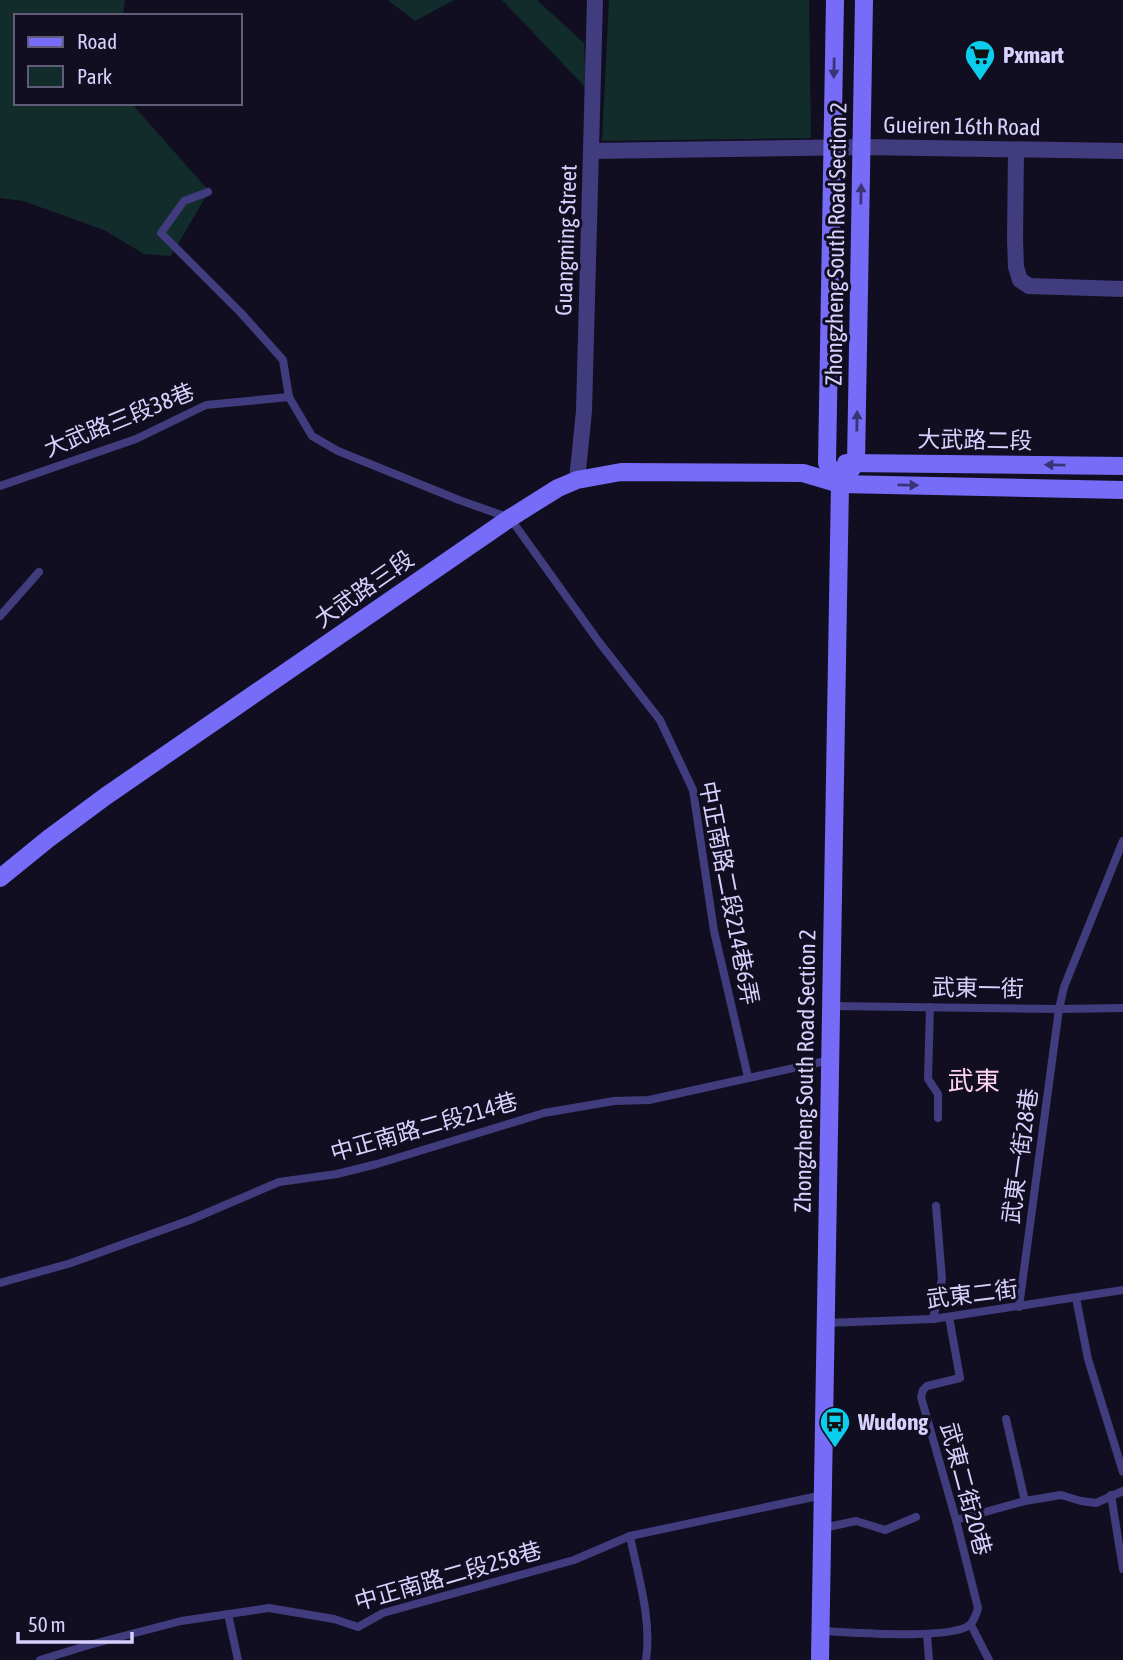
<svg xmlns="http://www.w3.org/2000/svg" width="1123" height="1660" font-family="'Asap Condensed','Noto Sans TC',sans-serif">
<rect width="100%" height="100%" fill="#120e21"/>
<g fill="#122b2b">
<polygon points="0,0 125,0 123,16 16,16 16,103 131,103 209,191 171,256 144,254 104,230 23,201 0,198"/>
<polygon points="388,0 454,0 415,21"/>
<polygon points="502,0 537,0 584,43 586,88"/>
<polygon points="609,0 809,0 811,138 602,141"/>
</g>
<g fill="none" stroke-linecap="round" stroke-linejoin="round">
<g stroke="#413c7e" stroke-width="8">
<polyline points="208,192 184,201 161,233 241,313 283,360 289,397"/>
<polyline points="0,486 136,439 206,405 289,397 312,436 338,451 459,500 510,518 599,642 660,720 693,790 714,931 748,1077"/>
<polyline points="0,616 39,572"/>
<polyline points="832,1006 1059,1009 1123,1008"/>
<polyline points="930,1007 928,1079 938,1094 938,1118"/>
<polyline points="0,1283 71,1263 190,1220 279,1182 337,1174 377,1164 544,1113 614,1101 649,1100 830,1060"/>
<polyline points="1076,1298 1088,1359 1123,1472"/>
<polyline points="1019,1307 1059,1009 1064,987 1123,841"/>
<polyline points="933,1319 942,1279 936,1206"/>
<polyline points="825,1323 933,1319 1123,1290"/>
<polyline points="1006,1419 1025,1501"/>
<polyline points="1111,1495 1123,1569"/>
<polyline points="956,1520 1025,1501 1061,1495 1081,1501 1096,1503 1123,1491"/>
<polyline points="823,1528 856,1521 885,1530 916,1517"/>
<path d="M 630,1536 C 638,1576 652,1619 646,1660"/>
<polyline points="228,1614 238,1660"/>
<polyline points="971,1625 989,1660"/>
<path d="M 820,1631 C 850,1632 946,1640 968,1626 C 974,1622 976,1615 978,1608 L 956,1520 L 921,1397 L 923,1390 L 927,1386 L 960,1378 L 949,1317"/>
<polyline points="927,1634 929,1660"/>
<polyline points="40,1660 89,1645 181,1621 269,1608 334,1619 358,1627 383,1613 574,1560 630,1536 823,1495"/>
</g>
<g stroke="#413c7e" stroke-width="16">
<polyline points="1016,150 1015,239 1016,267 1020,280 1029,286 1123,289"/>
<polyline points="591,151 862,147 1123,151"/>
<polyline points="577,480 584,411 595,0"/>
</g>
<g stroke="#766cf8" stroke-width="18">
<polyline points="846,463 1123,466"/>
<polyline points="840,484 856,463 864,0"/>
<polyline points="0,878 48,839 106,796 510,518 558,488 577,480 621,472 803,473 840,484 1123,490"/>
<polyline points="820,1660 840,484 827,463 835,0"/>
</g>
</g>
<defs><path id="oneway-solid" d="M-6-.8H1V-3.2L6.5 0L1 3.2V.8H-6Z" transform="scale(1.75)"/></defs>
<g fill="#3a3477">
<use href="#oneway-solid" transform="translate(834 68) rotate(91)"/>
<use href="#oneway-solid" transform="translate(861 194) rotate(-89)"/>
<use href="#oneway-solid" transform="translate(857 421) rotate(-89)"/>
<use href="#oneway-solid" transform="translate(1055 465) rotate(-179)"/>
<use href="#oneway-solid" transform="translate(908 485) rotate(1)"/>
</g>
<defs>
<g id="supermarket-pin" transform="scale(1.575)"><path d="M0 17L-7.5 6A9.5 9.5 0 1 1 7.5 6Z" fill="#0bceee" stroke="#120e21"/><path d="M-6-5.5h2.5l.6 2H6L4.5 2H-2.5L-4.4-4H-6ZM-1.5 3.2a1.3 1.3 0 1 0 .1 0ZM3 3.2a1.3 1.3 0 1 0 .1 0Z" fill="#111"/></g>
<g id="bus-pin" transform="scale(1.575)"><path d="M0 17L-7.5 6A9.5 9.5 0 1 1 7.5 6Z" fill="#0bceee" stroke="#120e21"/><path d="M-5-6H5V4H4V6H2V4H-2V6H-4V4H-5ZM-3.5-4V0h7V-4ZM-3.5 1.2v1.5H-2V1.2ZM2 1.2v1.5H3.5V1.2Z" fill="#111"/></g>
</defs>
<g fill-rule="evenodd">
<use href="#supermarket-pin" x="980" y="55"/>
<use href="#bus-pin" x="835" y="1422"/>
</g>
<g text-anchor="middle" stroke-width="6" stroke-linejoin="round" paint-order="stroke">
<g font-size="23" font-weight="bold" fill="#d8d1fd" stroke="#120e21" text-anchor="start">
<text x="1003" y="63">Pxmart</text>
<text x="858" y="1430">Wudong</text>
</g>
<g font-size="23" fill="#d8d1fd" stroke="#120e21">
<text transform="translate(962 126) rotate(1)" y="8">Gueiren 16th Road</text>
<text transform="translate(566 240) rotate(-88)" y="8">Guangming Street</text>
<text transform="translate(836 244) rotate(-89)" y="8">Zhongzheng South Road Section 2</text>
<text transform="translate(119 420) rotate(-22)" y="8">大武路三段38巷</text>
<text transform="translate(975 440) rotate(1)" y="8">大武路二段</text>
<text transform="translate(364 589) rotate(-35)" y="8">大武路三段</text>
<text transform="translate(729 893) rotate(79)" y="8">中正南路二段214巷6弄</text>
<text transform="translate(978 988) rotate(1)" y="8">武東一街</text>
<text transform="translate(805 1071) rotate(-89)" y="8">Zhongzheng South Road Section 2</text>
<text transform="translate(424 1127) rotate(-16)" y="8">中正南路二段214巷</text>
<text transform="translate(1020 1156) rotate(-82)" y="8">武東一街28巷</text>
<text transform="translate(972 1294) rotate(-7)" y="8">武東二街</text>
<text transform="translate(966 1489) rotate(75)" y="8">武東二街20巷</text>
<text transform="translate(448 1576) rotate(-16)" y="8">中正南路二段258巷</text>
</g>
<g font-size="26" fill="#fdd3ec" stroke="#120e21">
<text x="974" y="1090">武東</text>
</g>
</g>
<rect x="14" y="14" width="228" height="91" fill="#120e21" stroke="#615c79" stroke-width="2"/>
<rect x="28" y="37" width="35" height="10" fill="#766cf8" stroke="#615c79" stroke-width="2"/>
<text x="77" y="49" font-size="21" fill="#d8d1fd">Road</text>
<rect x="28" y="66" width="35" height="21" fill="#122b2b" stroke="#615c79" stroke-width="2"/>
<text x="77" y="84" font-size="21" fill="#d8d1fd">Park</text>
<path d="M18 1632v10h114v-10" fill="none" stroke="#d8d1fd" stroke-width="3.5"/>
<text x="28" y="1632" font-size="21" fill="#d8d1fd" stroke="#120e21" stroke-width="5" paint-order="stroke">50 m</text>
</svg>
